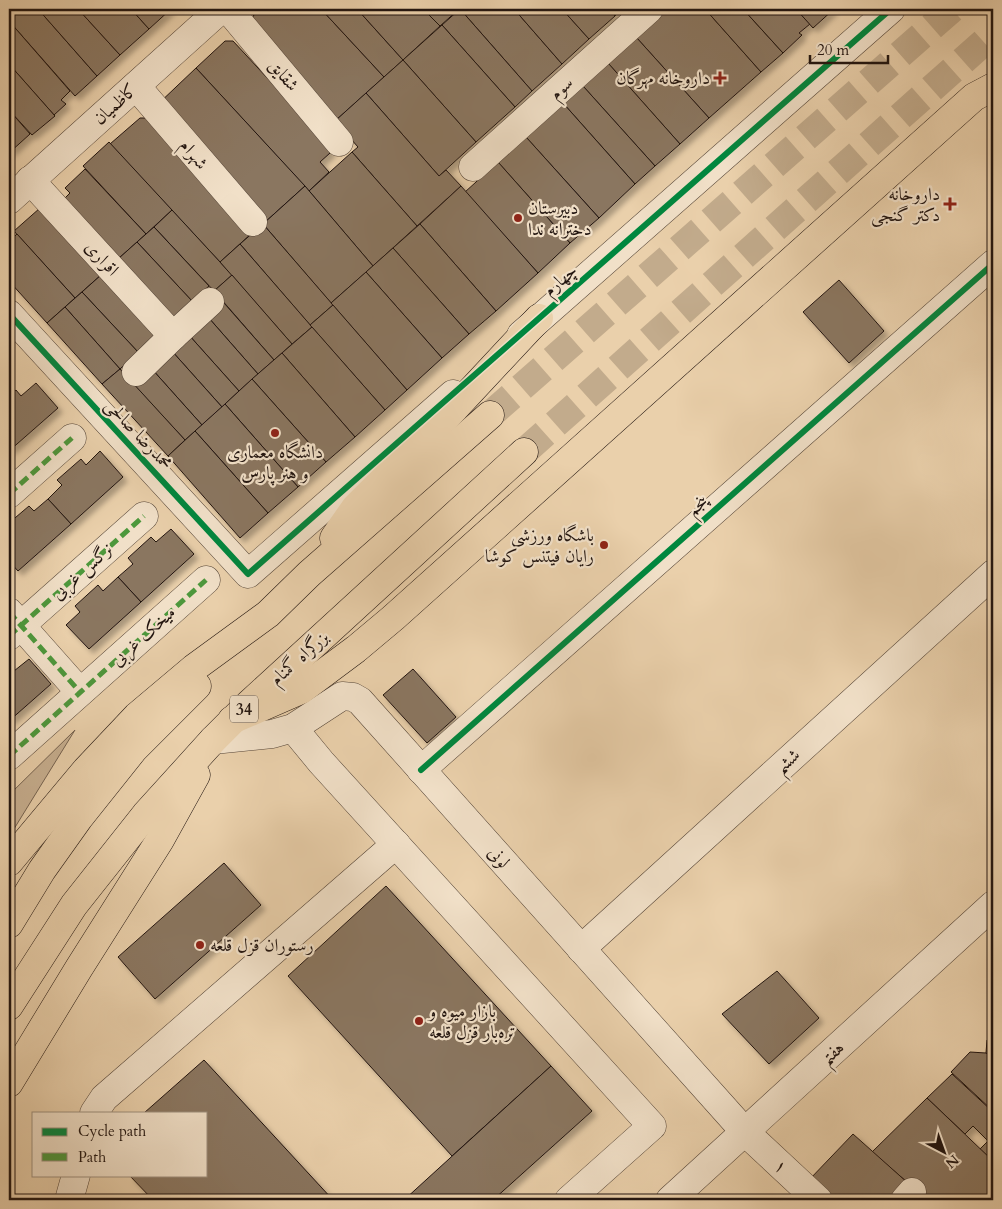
<svg xmlns="http://www.w3.org/2000/svg" width="1002" height="1209" font-family="Cardo,Amiri,serif">
<defs>
<filter id="shadow"><feDropShadow dx="4.5" dy="4.5" stdDeviation="2.5" flood-color="#0004"/></filter>
</defs>
<rect width="100%" height="100%" fill="#ead0ab"/>
<filter id="stains"><feTurbulence type="fractalNoise" baseFrequency=".004" numOctaves="4"/><feColorMatrix values="0 0 0 0 .2 0 0 0 0 .09 0 0 0 0 .02 0 0 0 .5 -.17"/></filter>
<radialGradient id="worn" r=".72"><stop offset=".6" stop-color="#630" stop-opacity="0"/><stop offset="1" stop-color="#630" stop-opacity=".3"/></radialGradient>
<polygon fill="#c8b091" stroke="#756250" points="75,730 9,837 9,795"/>
<g fill="#8a7661" stroke="#221510" filter="url(#shadow)">
<polygon points="9,9 38,9 97,76 75,96 9,21"/>
<polygon points="38,9 78,9 120,55 97,76"/>
<polygon points="78,9 131,9 149,29 120,55"/>
<polygon points="131,9 171,9 149,29"/>
<polygon points="261,9 321,9 384,77 335,121 252,25 253,16"/>
<polygon points="321,9 357,9 403,60 384,77"/>
<polygon points="357,9 423,9 440,26 403,60"/>
<polygon points="423,9 459,9 440,26"/>
<polygon points="460,9 514,9 562,64 532,91"/>
<polygon points="460,9 532,91 515,107 442,25"/>
<polygon points="514,9 562,9 589,39 562,64"/>
<polygon points="562,9 608,9 615,16 589,39"/>
<polygon points="608,9 622,9 615,16"/>
<polygon points="667,9 705,9 761,72 709,118 636,37"/>
<polygon points="705,9 743,9 783,53 761,72"/>
<polygon points="743,9 796,9 810,24 799,33 802,35 783,53"/>
<polygon points="796,9 834,9 813,28"/>
<polygon points="9,21 70,91 61,100 66,104 54,115 9,64"/>
<polygon points="442,25 515,107 476,142 403,60"/>
<polygon points="636,37 709,118 680,144 608,63"/>
<polygon points="225,41 233,41 331,147 330,153 320,162 329,172 309,191 196,68"/>
<polygon points="403,60 476,142 439,176 366,93"/>
<polygon points="608,63 680,144 655,166 583,86"/>
<polygon points="9,64 55,116 32,135 9,110"/>
<polygon points="196,68 305,186 264,223 156,106"/>
<polygon points="583,86 655,166 635,184 563,103"/>
<polygon points="366,93 439,176 446,170 461,186 417,226 352,152 358,147 335,121"/>
<polygon points="563,103 635,184 599,218 526,137"/>
<polygon points="9,110 30,134 9,153"/>
<polygon points="140,118 148,118 252,233 220,262 110,144"/>
<polygon points="526,137 599,218 570,243 498,162"/>
<polygon points="109,142 172,210 146,234 83,166"/>
<polygon points="352,152 417,226 373,266 309,191"/>
<polygon points="498,162 570,243 538,273 465,192"/>
<polygon points="85,169 146,234 118,259 64,199 70,193 65,188"/>
<polygon points="305,186 373,266 331,303 263,224"/>
<polygon points="461,186 538,273 496,311 420,224"/>
<polygon points="40,208 101,275 75,298 14,231"/>
<polygon points="172,210 232,275 214,291 154,227"/>
<polygon points="263,224 333,305 310,325 240,244"/>
<polygon points="420,224 496,311 469,334 393,248"/>
<polygon points="154,227 209,286 192,301 137,242"/>
<polygon points="17,234 75,298 47,323 9,281 9,242"/>
<polygon points="137,242 192,301 172,319 118,259"/>
<polygon points="240,244 312,327 292,344 220,262"/>
<polygon points="393,248 469,334 442,358 366,272"/>
<polygon points="366,272 442,358 407,390 331,303"/>
<polygon points="101,275 157,335 138,352 82,292"/>
<polygon points="232,275 292,344 274,360 214,291"/>
<polygon points="839,280 884,331 849,363 803,312"/>
<polygon points="82,292 138,352 120,369 65,307"/>
<polygon points="224,303 274,360 258,374 208,317"/>
<polygon points="333,305 407,390 385,410 310,325"/>
<polygon points="65,307 120,369 102,384 47,323"/>
<polygon points="208,317 258,374 239,391 188,334"/>
<polygon points="312,327 385,410 355,437 282,353"/>
<polygon points="188,334 239,391 222,407 171,350"/>
<polygon points="171,350 222,407 202,425 151,368"/>
<polygon points="282,353 355,437 326,462 252,379"/>
<polygon points="151,368 202,425 185,440 133,384"/>
<polygon points="120,369 185,440 168,456 102,384"/>
<polygon points="252,379 326,462 298,487 225,404"/>
<polygon points="36,383 58,408 9,451 9,396 16,390 21,396"/>
<polygon points="225,404 298,487 268,513 195,431"/>
<polygon points="195,431 268,513 240,538 168,456"/>
<polygon points="100,451 123,477 71,524 48,499 62,485 57,480 81,459 86,465"/>
<polygon points="48,499 71,524 18,571 9,561 9,523 29,506 34,511"/>
<polygon points="171,529 194,554 141,602 118,577 133,564 128,558 151,537 156,542"/>
<polygon points="118,577 141,602 89,649 66,625 80,612 75,606 98,585 103,591"/>
<polygon points="29,659 51,684 9,721 9,665 14,671"/>
<polygon points="413,669 456,717 427,743 383,695"/>
<polygon points="224,863 261,905 155,999 118,957"/>
<polygon points="386,886 551,1066 452,1156 288,976"/>
<polygon points="777,971 819,1018 769,1064 722,1014"/>
<polygon points="993,1034 993,1059 986,1053 987,1040"/>
<polygon points="970,1052 986,1053 993,1059 993,1111 951,1072"/>
<polygon points="204,1060 333,1200 153,1200 129,1175 206,1175 206,1113 144,1113"/>
<polygon points="551,1066 592,1111 493,1200 404,1200"/>
<polygon points="952,1074 993,1112 993,1161 980,1149 988,1141 973,1126 965,1134 927,1098"/>
<polygon points="927,1098 993,1161 993,1200 928,1200 872,1152"/>
<polygon points="853,1134 909,1184 894,1200 831,1200 809,1180"/>
</g>
<g fill="none" stroke-linecap="round" stroke-linejoin="round">
<g stroke="#c2ab8c" stroke-width="28" stroke-dasharray="28 14" stroke-linecap="butt">
<polyline points="490,415 952,9"/>
<polyline points="524,452 993,34"/>
</g>
<g stroke="#544437" stroke-width="29">
<g id="minor">
<polyline points="228,9 339,142"/>
<polyline points="136,86 253,222"/>
<polyline points="473,167 649,9"/>
<polyline points="30,180 173,336 210,302"/>
<polyline points="9,200 221,9"/>
<polyline points="9,314 248,574 453,394"/>
<polyline points="521,335 891,9"/>
<polyline points="136,372 173,336"/>
<polyline points="9,494 72,438"/>
<polyline points="9,612 80,692"/>
<polyline points="9,636 144,516"/>
<polyline points="293,728 321,762 652,1126 569,1200"/>
<polyline points="213,740 272,734 293,728 342,696 353,697 360,701 745,1132 818,1200"/>
<polyline points="9,756 206,580"/>
<polyline points="421,770 993,264"/>
<polyline points="581,949 993,574"/>
<polyline points="94,1113 104,1098 396,844"/>
<polyline points="69,1200 76,1175"/>
<polyline points="670,1200 993,905"/>
<polyline points="905,1200 912,1192"/>
</g>
</g>
<g stroke="#221510" stroke-width="29">
<g id="highway">
<polyline points="334,538 355,508 455,408 539,318"/>
<polyline points="232,720 301,690 356,649 393,618 974,97 993,87"/>
<polyline points="9,862 86,770 137,716 194,668 268,614 309,574 490,415"/>
<polyline points="9,924 42,870 79,818 134,749 197,686"/>
<polyline points="9,1006 74,905 146,814 213,740 249,704 524,452"/>
<polyline points="9,1083 79,968 160,840 196,775"/>
</g>
</g>
<use href="#minor" stroke="#f1e0c8" stroke-width="28"/>
<use href="#highway" stroke="#ead0ab" stroke-width="28"/>
<g stroke="#4d983c" stroke-width="5" stroke-dasharray="10 5" stroke-linecap="butt">
<polyline points="9,494 72,438"/>
<polyline points="9,612 80,692"/>
<polyline points="9,636 144,516"/>
<polyline points="9,756 206,580"/>
</g>
<g stroke="#f1e0c8" stroke-width="9">
<g id="cycleway">
<polyline points="9,314 248,574 891,9"/>
<polyline points="421,770 993,264"/>
</g>
</g>
<use href="#cycleway" stroke="#00873e" stroke-width="6"/>
</g>
<g fill="#8f2418" stroke="#f1e0c8" stroke-width="2">
<path d="M717.5 70.5h5v5h5v5h-5v5h-5v-5h-5v-5h5z"/>
<path d="M947.5 196.5h5v5h5v5h-5v5h-5v-5h-5v-5h5z"/>
<circle cx="518" cy="218" r="5"/>
<circle cx="275" cy="433" r="5"/>
<circle cx="604" cy="545" r="5"/>
<circle cx="200" cy="945" r="5"/>
<circle cx="419" cy="1021" r="5"/>
</g>
<g text-anchor="middle" stroke-width="4.5" stroke-linejoin="round" paint-order="stroke">
<rect fill="#f1e0c8" stroke="#605247" stroke-width="1" x="230" y="695.5" width="28" height="27" rx="4"/>
<g font-size="16" font-weight="bold" fill="#221510">
<text x="244" y="715">34</text>
</g>
<g font-size="18" fill="#221510" stroke="#f1e0c8">
<text transform="translate(284 75) rotate(50)" y="6">شقایق</text>
<text transform="translate(561 88) rotate(-42)" y="6">سوم</text>
<text transform="translate(115 104) rotate(-42)" y="6">کاظمیان</text>
<text transform="translate(194 154) rotate(50)" y="6">شهرام</text>
<text transform="translate(102 258) rotate(47)" y="6">اقراری</text>
<text transform="translate(560 280) rotate(-41)" y="6">چهارم</text>
<text transform="translate(139 434) rotate(47)" y="6">محمدرضا صالحی</text>
<text transform="translate(697 505) rotate(-42)" y="6">پنجم</text>
<text transform="translate(82 571) rotate(-42)" y="6">نرگس غربی</text>
<text transform="translate(143 636) rotate(-42)" y="6">میخک غربی</text>
<text transform="translate(299 658) rotate(-42)" y="6">بزرگراه گمنام</text>
<text transform="translate(787 761) rotate(-42)" y="6">ششم</text>
<text transform="translate(499 857) rotate(48)" y="6">لونی</text>
<text transform="translate(832 1053) rotate(-42)" y="6">هفتم</text>
<text transform="translate(781 1166) rotate(43)" y="6">۱</text>
</g>
<g font-size="18" fill="#221510" stroke="#f1e0c8" text-anchor="end">
<text x="710" y="84">داروخانه مهرگان</text>
<text x="940" y="200">داروخانه<tspan x="940" dy="21">دکتر گنجی</tspan></text>
<text x="528" y="214" text-anchor="start">دبیرستان<tspan x="528" dy="21">دخترانه ندا</tspan></text>
<text x="275" y="458" text-anchor="middle">دانشگاه معماری<tspan x="275" dy="21">و هنر پارس</tspan></text>
<text x="594" y="541">باشگاه ورزشی<tspan x="594" dy="21">رایان فیتنس کوشا</tspan></text>
<text x="210" y="951" text-anchor="start">رستوران قزل قلعه</text>
<text x="429" y="1017" text-anchor="start">بازار میوه و<tspan x="429" dy="21">تره‌بار قزل قلعه</tspan></text>
</g>
</g>
<rect width="1002" height="1209" fill="none" stroke="#ead0ab" stroke-width="30"/>
<rect x="10" y="10" width="982" height="1189" fill="none" stroke="#221510" stroke-width="2.5"/>
<rect x="15" y="15" width="972" height="1179" fill="none" stroke="#221510"/>
<rect x="32" y="1112" width="175" height="65" fill="#f1e0c8" stroke="#9e8f7e"/>
<rect x="42" y="1128" width="25" height="8" fill="#00873e" stroke="#9e8f7e"/>
<text x="78" y="1136" font-size="15" fill="#221510">Cycle path</text>
<rect x="42" y="1153" width="25" height="8" fill="#4d983c" stroke="#9e8f7e"/>
<text x="78" y="1162" font-size="15" fill="#221510">Path</text>
<g transform="translate(944 1152) rotate(139)" stroke="#f1e0c8" stroke-width="4" paint-order="stroke">
<path d="M0-4L9 19L0 12L-9 19Z" fill="#221510"/>
<text y="-8" font-size="14" font-weight="bold" text-anchor="middle" fill="#221510">N</text>
</g>
<path d="M810 55v8h78v-8" fill="none" stroke="#221510" stroke-width="2.5"/>
<text x="817" y="55" font-size="15" fill="#221510" stroke="#f1e0c8" stroke-width="4" paint-order="stroke">20 m</text>
<rect width="100%" height="100%" filter="url(#stains)"/>
<rect width="100%" height="100%" fill="url(#worn)"/>
</svg>
